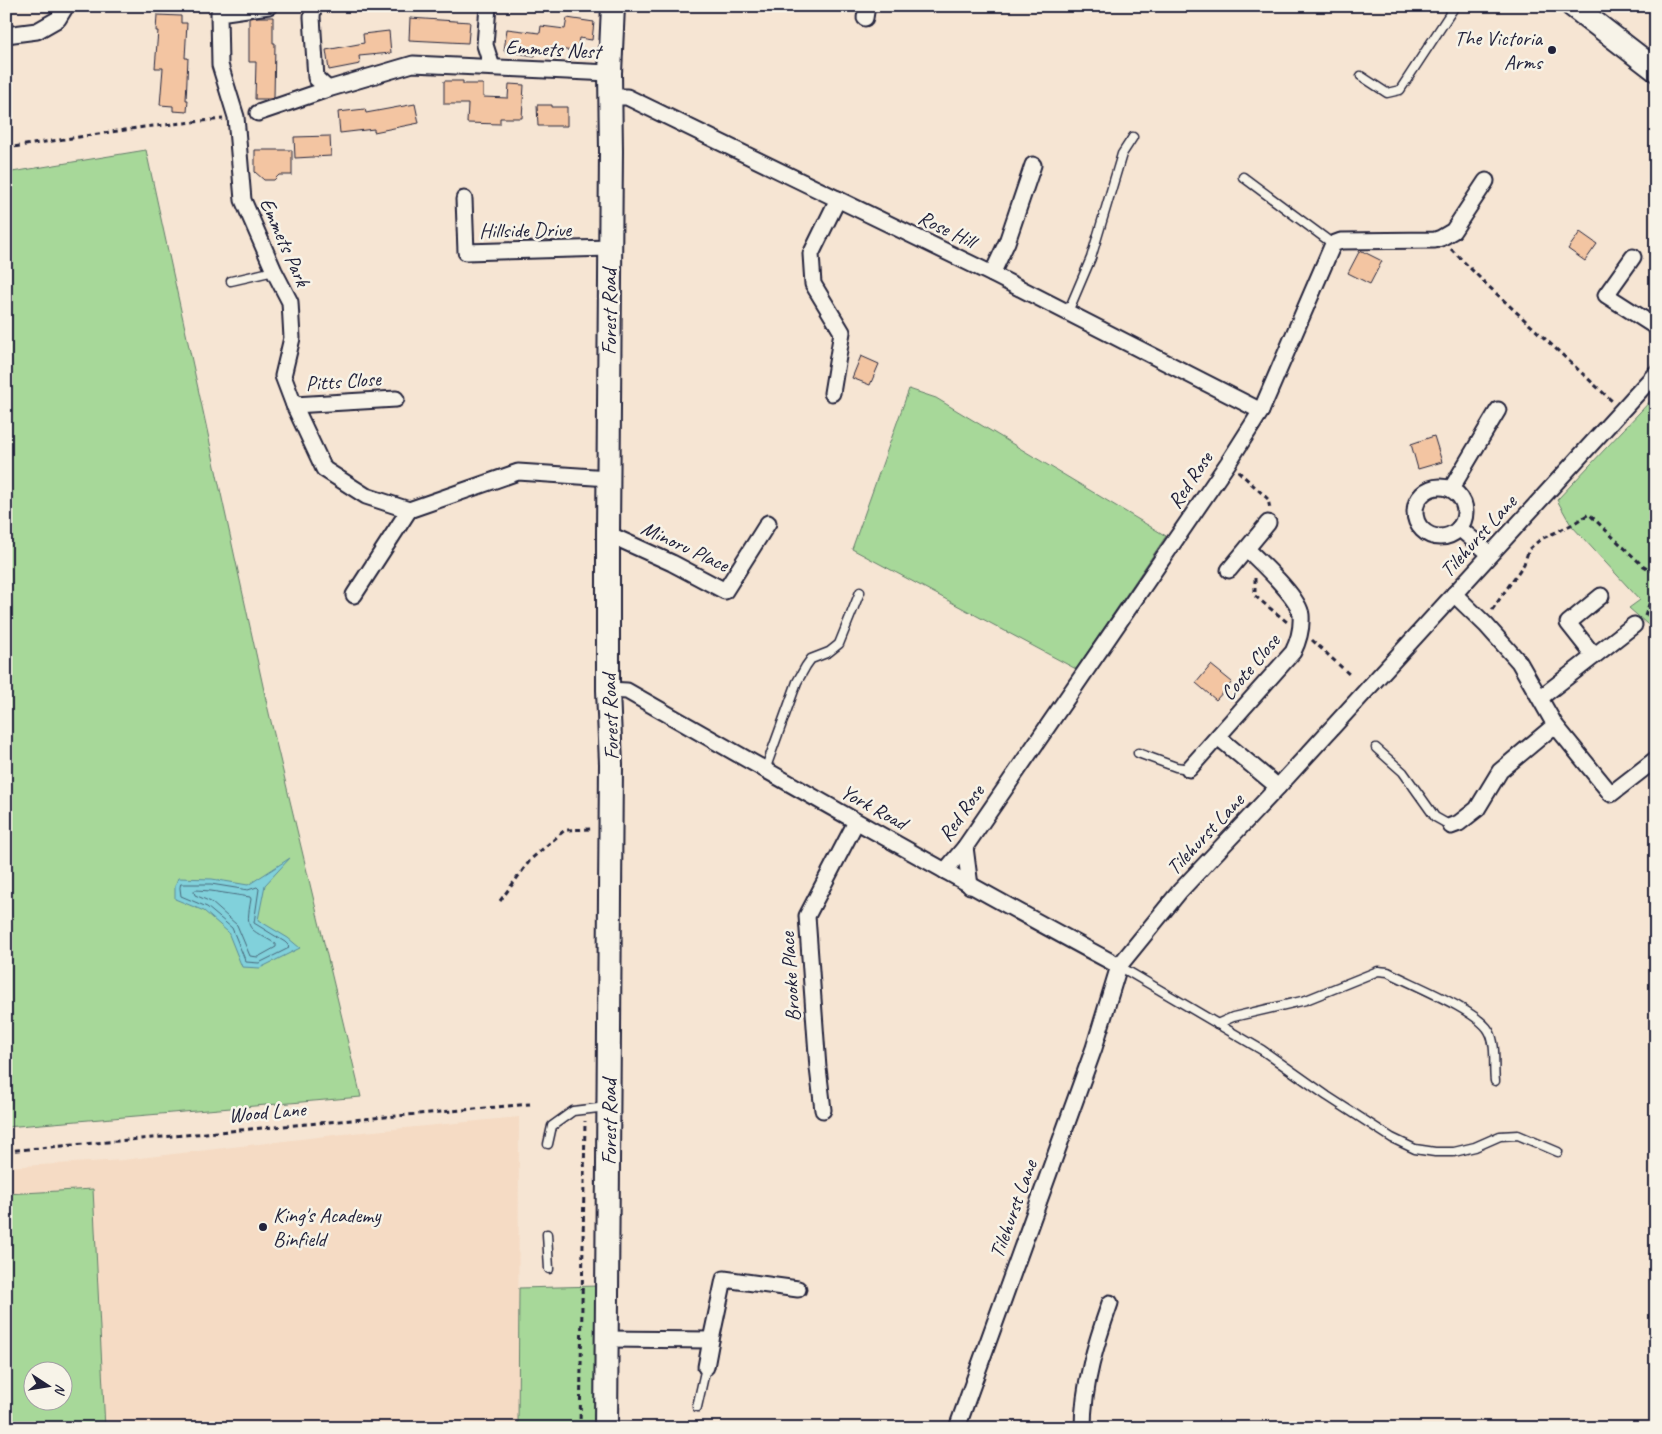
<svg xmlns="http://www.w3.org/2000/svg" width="1662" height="1434" font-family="Caveat,sans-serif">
<rect width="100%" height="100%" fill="#f6e5d3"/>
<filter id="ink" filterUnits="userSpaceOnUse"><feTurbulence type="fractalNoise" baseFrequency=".02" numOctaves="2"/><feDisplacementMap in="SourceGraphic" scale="10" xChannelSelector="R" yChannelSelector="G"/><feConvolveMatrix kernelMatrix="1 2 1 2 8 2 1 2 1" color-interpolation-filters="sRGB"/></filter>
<g filter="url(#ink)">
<path fill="#f5dbc4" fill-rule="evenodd" d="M 519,1117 L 518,1428 L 6,1428 L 6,1167 L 123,1160 L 343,1134 ZM 32,1372 L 62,1372 L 62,1402 L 32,1402 Z"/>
<g fill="#a7d899" stroke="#647d6a" fill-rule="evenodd">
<polygon points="146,150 268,709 361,1097 6,1127 6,173"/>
<polygon points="909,389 936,398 1166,536 1076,669 852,549"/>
<polygon points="1656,395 1656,632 1629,608 1640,600 1571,525 1557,500"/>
<path d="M 93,1189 L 105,1428 L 6,1428 L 6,1194 ZM 32,1372 L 62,1372 L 62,1402 L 32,1402 Z"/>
<polygon points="598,1286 599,1428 518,1428 519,1288"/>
</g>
<polygon fill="#81d1db" stroke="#5b8b9b" points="290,858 265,885 258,920 288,938 300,948 260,968 242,967 228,932 204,911 175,899 175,886 178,878 212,879 248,885"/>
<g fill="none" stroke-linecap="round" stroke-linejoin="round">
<g stroke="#48687b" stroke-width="1">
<polygon points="181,884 211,884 248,890 257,887 259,889 254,923 285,942 288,945 289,948 259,963 246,962 232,928 207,907 181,896 180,888"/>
<path d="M 196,890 L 211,891 L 250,897 L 251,899 C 245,932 248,927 276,944 L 276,947 L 258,957 L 250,956 L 237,925 L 211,902 L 195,895 L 194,892 Z"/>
</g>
</g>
<g fill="#f3c5a2" stroke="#22223b">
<polygon points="157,15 181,16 181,23 187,23 185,58 188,58 186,100 188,100 187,112 173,111 173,106 160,105 163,68 155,68 158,31 156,31"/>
<polygon points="258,17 273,17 273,43 275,43 274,98 269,99 255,99 256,62 249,62 249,18"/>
<polygon points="410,18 470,22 468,43 409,40"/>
<polygon points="567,18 594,22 592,40 579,38 577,51 554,49 553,54 536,52 535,56 504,51 507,29 540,33 541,26 565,29"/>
<polygon points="389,31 391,53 359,56 360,64 329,70 326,50 364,43 363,34"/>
<polygon points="444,81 463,81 463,84 483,84 483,97 508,98 509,84 524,85 522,118 500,118 500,124 467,123 468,104 444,104"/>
<polygon points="415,104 419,123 374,132 374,129 340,133 338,112 365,109 366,113"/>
<polygon points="537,105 552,105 552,107 567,107 567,126 538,126"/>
<polygon points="330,136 331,156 295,158 294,137"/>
<polygon points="255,150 292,150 292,175 279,175 274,180 264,180 255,172"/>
<polygon points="1580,232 1597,244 1585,261 1568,249"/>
<polygon points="1360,250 1382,261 1370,284 1348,273"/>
<polygon points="861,356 879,364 870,385 852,378"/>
<polygon points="1434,436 1442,462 1418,469 1411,444"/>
<polygon points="1211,665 1232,682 1216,700 1196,683"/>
</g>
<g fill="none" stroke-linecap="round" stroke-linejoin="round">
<g stroke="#22223b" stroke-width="11">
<g id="lane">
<polyline points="1361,76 1387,93 1400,90 1455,6"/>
<polyline points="1243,177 1333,244"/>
<polyline points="231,281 274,271"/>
<polyline points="1068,312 1091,258 1122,154 1133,137"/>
<polyline points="1376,748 1403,772 1435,817 1451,826"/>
<polyline points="1138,753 1176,767 1189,769"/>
<polyline points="765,770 797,682 806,666 811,659 829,652 839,644 860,592"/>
<polyline points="1119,966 1262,1050 1327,1096 1392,1138 1415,1149 1435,1152 1454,1152 1475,1147 1500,1136 1518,1135 1558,1152"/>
<path d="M 1217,1024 L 1233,1017 L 1306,1000 L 1378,971 L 1388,972 C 1411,984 1477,1010 1489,1031 C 1497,1045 1493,1066 1495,1081"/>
<polyline points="548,1144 552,1126 573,1111 607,1107"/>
<polyline points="547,1234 549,1269"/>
<polyline points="697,1407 706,1367"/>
</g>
</g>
<g stroke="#22223b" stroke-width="19">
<g id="street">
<polyline points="269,6 219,13 220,65 236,117 243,200 274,271 290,302 292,338 283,376 294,405 324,469 366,496 409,510 518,472 609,478"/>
<polyline points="313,6 312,17 316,78 328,89"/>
<polyline points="488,6 485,45 492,67"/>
<polyline points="865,18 867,6"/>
<polyline points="6,35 37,31 58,19 66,6"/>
<polyline points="611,97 627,97 992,274 1261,411"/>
<polyline points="258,113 328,89 413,64 610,73"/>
<polyline points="464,199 466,252 609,248"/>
<polyline points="1633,257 1606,295 1656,327"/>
<polyline points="992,274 1007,242 1033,165"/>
<polyline points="832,393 842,332 813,284 811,254 838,199"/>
<polyline points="294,405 396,399"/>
<circle cx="1440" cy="512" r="25"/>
<polyline points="1451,489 1498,410"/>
<polyline points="1459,528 1490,554"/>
<polyline points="608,534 672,563 725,591 768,523"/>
<polyline points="1229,570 1268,523"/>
<polyline points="354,595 409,510"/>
<polyline points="1594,656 1568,623 1601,596"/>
<path d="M 608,690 L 627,691 C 790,784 953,877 1119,966"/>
<polyline points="1540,698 1634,625"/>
<polyline points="1555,725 1611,794 1656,759"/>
<polyline points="1218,737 1278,787"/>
<path d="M 1189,769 L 1293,652 C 1299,640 1302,629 1301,615 C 1299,597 1260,562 1247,549"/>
<polyline points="1451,826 1459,823 1477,809 1500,771 1555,725 1519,662 1486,625 1454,594"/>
<polyline points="965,847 970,886"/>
<polyline points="945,871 965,847 1228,463 1261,411 1333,244 1341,241 1435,240 1441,238 1453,231 1486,181"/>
<polyline points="823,1110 818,1068 807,916 856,822"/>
<polyline points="607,1339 711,1340 724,1279 798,1289"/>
<polyline points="706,1367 711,1340"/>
<polyline points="957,1428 1094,1048 1119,966 1180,891 1278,787 1656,373"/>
<path d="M 1083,1428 C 1083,1385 1096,1343 1110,1303"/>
</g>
</g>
<g stroke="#22223b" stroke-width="26">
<g id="secondary">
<polyline points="1573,6 1656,70"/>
<polyline points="606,1428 611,764 608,690 608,534 611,151 610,73 613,6"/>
</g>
</g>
<g stroke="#22223b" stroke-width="3" stroke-dasharray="5 4" stroke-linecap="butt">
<polyline points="6,148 144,127 223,119"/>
<polyline points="1451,249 1485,283 1612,401"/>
<polyline points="1238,471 1268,499 1270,509"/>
<polyline points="1255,578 1255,596 1287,622"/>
<polyline points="1492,610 1524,564 1529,549 1541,539 1571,525 1589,514 1642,565 1656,573"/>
<polyline points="1645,616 1656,584"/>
<polyline points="1312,640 1350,675"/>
<polyline points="500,901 531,859 565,830 593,829"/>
<polyline points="6,1151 530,1104"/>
<polyline points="580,1428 585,1121"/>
</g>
<use href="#lane" stroke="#f7f3e8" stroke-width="8"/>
<use href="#street" stroke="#f7f3e8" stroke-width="15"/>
<use href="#secondary" stroke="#f7f3e8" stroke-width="22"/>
</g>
</g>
<g fill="#22223b" stroke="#f7f3e8" stroke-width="2">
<circle cx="1552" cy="50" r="5"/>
<circle cx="263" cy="1227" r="5"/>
</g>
<g text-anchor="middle" stroke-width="5" stroke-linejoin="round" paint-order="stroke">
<g font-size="21" fill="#22223b" stroke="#f7f3e8" text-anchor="end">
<text x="1542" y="45">The Victoria<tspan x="1542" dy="24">Arms</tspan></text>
<text x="273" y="1222" text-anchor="start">King's Academy<tspan x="273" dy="24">Binfield</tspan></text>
</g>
<g font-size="21" fill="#22223b" stroke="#f7f3e8">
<text transform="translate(553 49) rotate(3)" y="7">Emmets Nest</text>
<text transform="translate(947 229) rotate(26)" y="7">Rose Hill</text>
<text transform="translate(525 230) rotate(-1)" y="7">Hillside Drive</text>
<text transform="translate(285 242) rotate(66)" y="7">Emmets Park</text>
<text transform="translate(609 312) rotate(-90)" y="7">Forest Road</text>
<text transform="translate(343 381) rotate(-4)" y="7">Pitts Close</text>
<text transform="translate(1190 480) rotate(-56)" y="7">Red Rose</text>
<text transform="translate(1478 536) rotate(-48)" y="7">Tilehurst Lane</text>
<text transform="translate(685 546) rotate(25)" y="7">Minoru Place</text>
<text transform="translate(1250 667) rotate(-50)" y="7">Coote Close</text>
<text transform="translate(610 717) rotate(-92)" y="7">Forest Road</text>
<text transform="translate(874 807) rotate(29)" y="7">York Road</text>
<text transform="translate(961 813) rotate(-55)" y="7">Red Rose</text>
<text transform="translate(1205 834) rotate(-47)" y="7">Tilehurst Lane</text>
<text transform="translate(790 977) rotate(-94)" y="7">Brooke Place</text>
<text transform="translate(267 1112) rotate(-5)" y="7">Wood Lane</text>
<text transform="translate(609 1122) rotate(-90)" y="7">Forest Road</text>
<text transform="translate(1013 1209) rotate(-70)" y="7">Tilehurst Lane</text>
</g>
</g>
<rect width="1662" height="1434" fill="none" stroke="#f7f3e8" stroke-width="25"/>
<rect x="12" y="12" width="1637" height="1409" fill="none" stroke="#22223b" stroke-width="2" filter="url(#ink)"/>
<g transform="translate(48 1386) rotate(102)"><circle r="24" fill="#f7f3e8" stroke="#a29fa3"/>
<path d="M0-4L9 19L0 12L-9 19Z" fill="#22223b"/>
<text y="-8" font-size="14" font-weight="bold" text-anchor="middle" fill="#22223b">N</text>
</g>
</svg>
